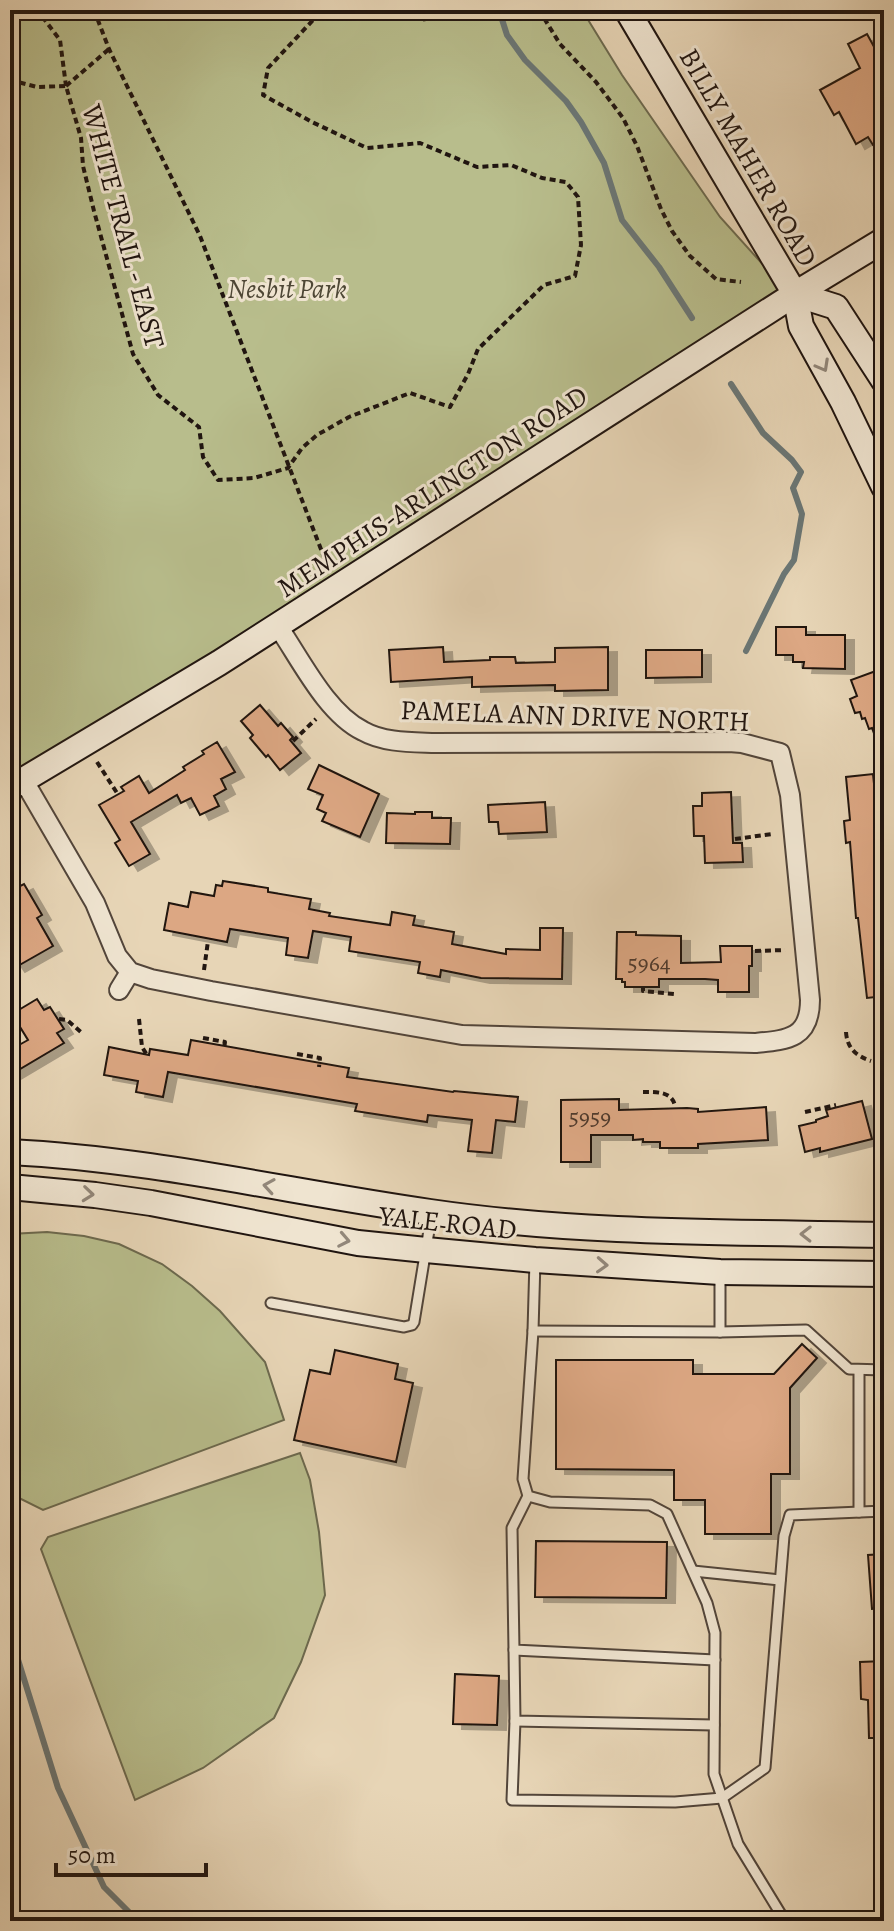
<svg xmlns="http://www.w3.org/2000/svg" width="894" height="1931" font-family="Alegreya,serif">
<defs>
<filter id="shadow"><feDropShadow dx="9" dy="5" stdDeviation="0" flood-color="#0004"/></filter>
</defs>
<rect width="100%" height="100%" fill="#e7d5b6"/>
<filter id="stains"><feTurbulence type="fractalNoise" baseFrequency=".0025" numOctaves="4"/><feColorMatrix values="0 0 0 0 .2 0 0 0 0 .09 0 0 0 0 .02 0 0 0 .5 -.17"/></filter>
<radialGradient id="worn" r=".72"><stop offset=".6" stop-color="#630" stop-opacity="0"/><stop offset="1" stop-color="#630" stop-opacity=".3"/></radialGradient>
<g fill="#b8bd8c" stroke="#6c694e" stroke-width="2">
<polygon points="10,10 582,10 622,75 720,217 766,268 797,295 10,787"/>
<polygon points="47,1232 84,1236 119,1244 162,1264 192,1286 220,1311 265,1362 284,1420 43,1510 19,1498 10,1470 10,1234"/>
<polygon points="300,1453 310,1480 319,1532 325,1595 301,1662 274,1718 203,1768 135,1800 41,1549 48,1537"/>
</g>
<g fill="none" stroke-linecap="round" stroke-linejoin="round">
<g stroke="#6a7675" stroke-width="6">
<polyline points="499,10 507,35 525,60 566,101 581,122 604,163 622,220 659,267 692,318"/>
<polyline points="731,384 763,433 792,460 801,472 793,488 802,514 794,560 784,574 746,651"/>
<polyline points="10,1634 58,1788 104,1887 138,1921"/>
</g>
</g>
<g fill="#dca783" stroke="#201510" stroke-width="2" filter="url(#shadow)">
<polygon points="867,34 884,65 884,139 873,145 868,137 856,144 839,112 834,115 820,90 860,68 848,44"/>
<polygon points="776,627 806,627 806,635 845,635 845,669 803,668 804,662 793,662 793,655 776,655"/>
<polygon points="443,647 444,662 490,660 490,657 515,657 516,663 555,662 555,648 608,647 608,690 555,691 555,685 472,687 472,677 391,682 389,650"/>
<polygon points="646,650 702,650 702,677 646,678"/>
<polygon points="884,668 884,755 882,755 872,728 869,729 865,718 862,719 860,712 855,713 850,699 857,696 851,680"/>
<polygon points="260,705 278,726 281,723 293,737 290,740 301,753 280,770 268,755 266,757 250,738 253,735 241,721"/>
<polygon points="217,742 235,772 221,779 226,789 214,796 219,806 200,815 191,798 181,803 177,795 131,822 150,854 129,866 115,843 120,840 99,805 124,791 121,787 139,776 149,793 185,770 183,767 204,754 202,751"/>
<polygon points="319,765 379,794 360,837 322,821 326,813 317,809 323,795 308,789"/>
<polygon points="873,774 877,813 884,812 884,838 880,839 884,880 884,996 867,998 858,918 856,918 850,842 846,843 844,821 850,820 846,777"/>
<polygon points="731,792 733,843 742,843 743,862 705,863 704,836 694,836 693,806 702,806 702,793"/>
<polygon points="545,802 547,832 499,834 498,822 489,822 488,805"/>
<polygon points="415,812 432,812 432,818 451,818 450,844 386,843 387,813 415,814"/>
<polygon points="223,881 268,888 268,892 311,899 309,909 330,913 329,916 390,925 392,912 415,916 413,925 454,932 452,944 506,954 506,949 540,950 540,928 563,928 562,979 481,978 441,970 440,977 418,973 420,962 349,951 351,937 313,931 308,958 286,955 288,938 230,929 227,942 164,930 169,903 188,907 191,892 214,896 216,885 222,886"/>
<polygon points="24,884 42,915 37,918 53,946 16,967 10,958 10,891"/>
<polygon points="617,932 636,932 636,935 681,936 681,963 721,962 720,946 752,946 752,966 749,966 749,992 718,992 718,980 705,979 659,979 659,987 625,987 625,982 622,982 622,979 616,979"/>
<polygon points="37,999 44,1010 50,1007 64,1029 57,1033 64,1043 10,1075 10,1050 28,1040 12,1014"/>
<polygon points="191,1040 349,1068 347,1077 453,1092 454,1091 518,1097 515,1122 496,1120 492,1153 468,1151 472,1120 428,1115 427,1122 355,1111 357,1104 168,1072 163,1097 136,1092 138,1081 104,1075 109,1047 149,1055 150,1049 188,1055"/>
<polygon points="619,1099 619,1110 687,1108 698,1109 698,1112 766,1107 768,1140 698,1144 698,1148 660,1148 660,1142 643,1142 643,1139 633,1140 633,1135 591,1135 591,1162 561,1162 561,1100"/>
<polygon points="862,1101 872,1139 820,1152 820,1148 805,1152 799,1126 816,1122 816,1120 828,1116 826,1110"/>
<polygon points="802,1344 817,1358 790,1388 790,1474 771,1474 771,1534 705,1534 705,1500 674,1500 674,1470 556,1469 556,1360 693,1360 693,1374 774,1374"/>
<polygon points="335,1350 398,1364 395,1379 413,1383 396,1462 294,1440 310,1370 330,1374"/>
<polygon points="536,1541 667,1542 666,1598 535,1597"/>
<polygon points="884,1554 884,1608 872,1609 868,1555"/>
<polygon points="884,1661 884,1738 869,1738 868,1700 861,1699 860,1662"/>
<polygon points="455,1674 499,1676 497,1725 453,1724"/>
</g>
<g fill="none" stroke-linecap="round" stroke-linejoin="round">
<g stroke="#52453a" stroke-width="13">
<g id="lane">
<polyline points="535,1260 533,1331 523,1479 528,1496 550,1502 650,1505 667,1514 707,1603 715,1633 714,1774 738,1844 785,1921"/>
<polyline points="271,1303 404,1327 412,1325 414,1322 432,1212"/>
<polyline points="533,1331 720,1332 806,1330 849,1369 884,1370"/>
<polyline points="720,1332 720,1275"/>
<polyline points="528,1496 512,1528 514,1650 715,1660"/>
<polyline points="859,1512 859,1370"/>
<polyline points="693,1571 780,1580"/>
<polyline points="514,1650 515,1721 714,1725"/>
<polyline points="515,1721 512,1800 675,1802 722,1798 765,1768 784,1536 790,1515 884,1511"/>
</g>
</g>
<g stroke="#52453a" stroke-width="22">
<g id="street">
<path d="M 24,781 L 95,903 L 117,956 L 130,972 L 151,979 L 211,991 L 462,1035 L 755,1043 C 787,1040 810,1039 810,1000 L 790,795 L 780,753 L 742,743 L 729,742 L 436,743 C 412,742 384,743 363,731 C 326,713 300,658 277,625"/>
<polyline points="119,990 130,972"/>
</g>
</g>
<g stroke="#201510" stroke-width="28">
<g id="secondary">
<polyline points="627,10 795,294 801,326 843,402 884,487"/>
<polyline points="795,294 836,307 884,381"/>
<polyline points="10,788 219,663 795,294 884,240"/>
<path d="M 10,1152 C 151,1159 290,1192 430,1212 C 580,1234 733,1232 884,1235"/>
<polyline points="10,1187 95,1195 151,1203 358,1243 426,1250 535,1260 720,1272 884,1274"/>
</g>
</g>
<g stroke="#201510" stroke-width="4" stroke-dasharray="6 4" stroke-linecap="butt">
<polyline points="35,10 44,19 60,40 66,86"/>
<polyline points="94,10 109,49 200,236 329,570"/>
<polyline points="406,10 421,20 441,16 440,10"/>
<polyline points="539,10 560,44 596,82 623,118 637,146 661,209 672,231 690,256 716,279 741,282"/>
<polyline points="10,80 37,87 66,86 81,138 83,166 94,211 133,354 158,395 199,427 203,457 218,480 254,478 288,468 302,448 317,435 349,417 410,393 450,407 468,374 478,349 544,285 575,276 581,245 578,197 566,182 542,178 511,165 477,167 420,143 367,148 312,122 263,95 268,68 315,18 328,10"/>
<polyline points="66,86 109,49"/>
<polyline points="293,741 316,719"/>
<polyline points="97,762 117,793"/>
<polyline points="735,839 772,834"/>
<polyline points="755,951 785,950"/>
<polyline points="204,970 208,941"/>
<polyline points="643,986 643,991 674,994"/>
<polyline points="59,1019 67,1020 82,1033"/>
<polyline points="139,1019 142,1047 147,1055"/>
<path d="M 846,1032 C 847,1048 856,1056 871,1061"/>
<polyline points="203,1038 225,1042 224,1049"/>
<polyline points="297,1054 320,1058 319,1067"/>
<path d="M 643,1092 C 656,1092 672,1091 675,1106"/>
<polyline points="805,1112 836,1105"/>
</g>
<use href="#lane" stroke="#efe4d0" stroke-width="9"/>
<use href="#street" stroke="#efe4d0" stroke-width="18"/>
<use href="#secondary" stroke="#efe4d0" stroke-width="24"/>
</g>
<defs><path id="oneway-chevron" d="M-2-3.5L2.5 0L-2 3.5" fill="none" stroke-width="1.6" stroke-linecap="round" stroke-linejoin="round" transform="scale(2)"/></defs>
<g stroke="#92877a">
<use href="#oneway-chevron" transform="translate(823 366) rotate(61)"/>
<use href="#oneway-chevron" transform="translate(269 1186) rotate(-171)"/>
<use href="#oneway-chevron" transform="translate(88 1194) rotate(6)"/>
<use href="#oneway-chevron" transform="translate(806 1234) rotate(-179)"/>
<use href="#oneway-chevron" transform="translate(344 1240) rotate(11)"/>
<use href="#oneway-chevron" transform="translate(602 1265) rotate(3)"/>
</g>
<g text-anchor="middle" stroke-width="6" stroke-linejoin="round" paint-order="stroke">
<g font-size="24" fill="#4f3a2d">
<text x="649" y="971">5964</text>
<text x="590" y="1125">5959</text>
</g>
<g font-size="28" fill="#201510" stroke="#efe4d0">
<text transform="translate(749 157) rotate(60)" y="10">BILLY MAHER ROAD</text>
<text transform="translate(124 226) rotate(75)" y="10">WHITE TRAIL - EAST</text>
<text transform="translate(432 491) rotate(-33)" y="10">MEMPHIS-ARLINGTON ROAD</text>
<text transform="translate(575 715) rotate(2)" y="10">PAMELA ANN DRIVE NORTH</text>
<text transform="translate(448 1222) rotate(6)" y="10">YALE ROAD</text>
</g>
<g font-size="28" font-style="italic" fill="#4e4735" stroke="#efe4d0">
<text x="287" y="298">Nesbit Park</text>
</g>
</g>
<rect width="894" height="1931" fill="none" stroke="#e7d5b6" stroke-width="40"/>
<rect x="12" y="12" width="870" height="1907" fill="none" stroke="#201510" stroke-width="4"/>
<rect x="20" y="20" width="854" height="1891" fill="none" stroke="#201510" stroke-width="2"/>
<path d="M56 1863v12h150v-12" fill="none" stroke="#201510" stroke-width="4"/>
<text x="68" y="1863" font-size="24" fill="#201510" stroke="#efe4d0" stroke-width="6" paint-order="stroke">50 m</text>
<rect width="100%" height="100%" filter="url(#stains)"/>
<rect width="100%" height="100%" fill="url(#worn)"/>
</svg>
